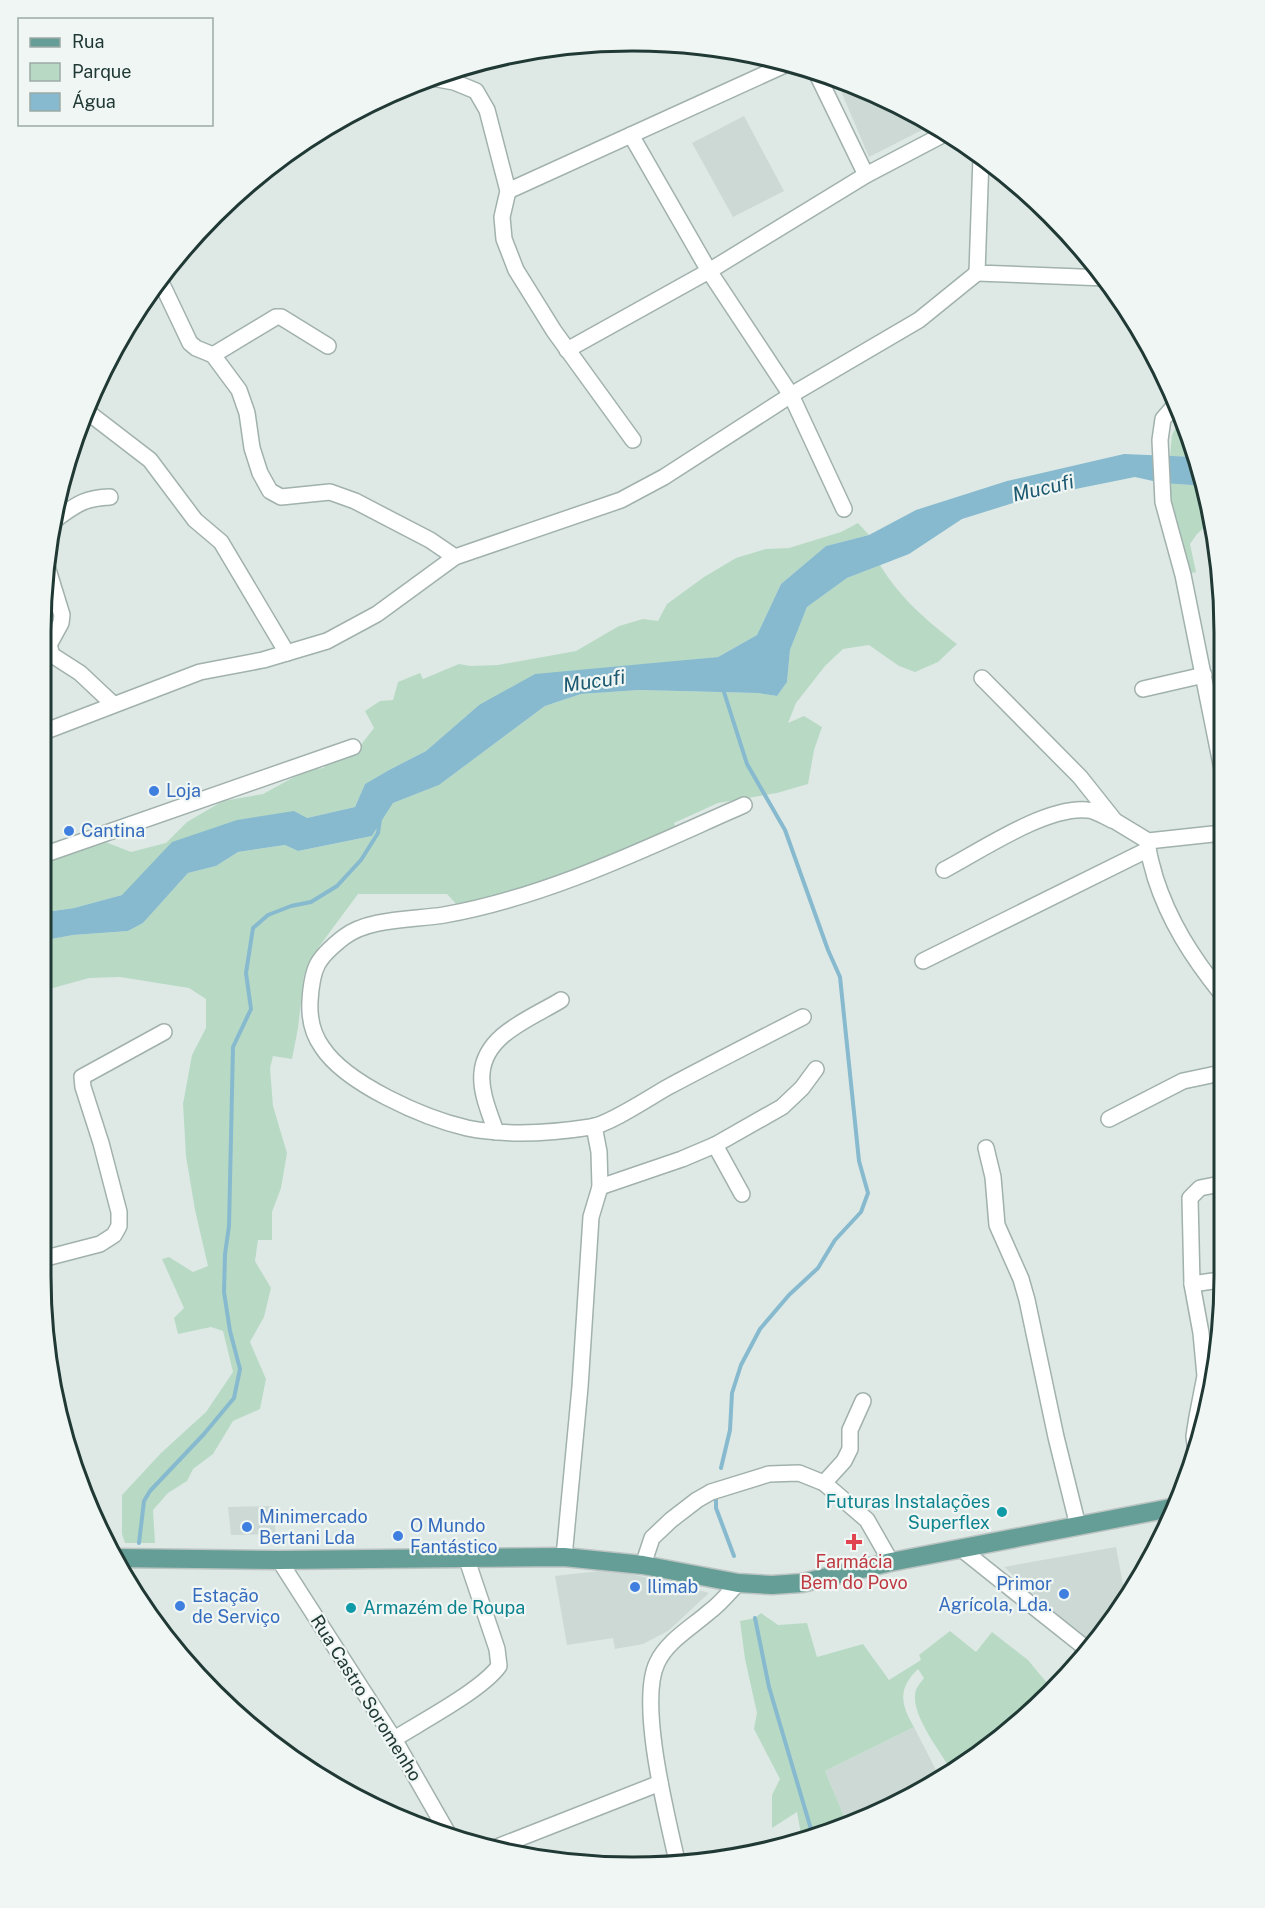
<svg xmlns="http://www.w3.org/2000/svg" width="1265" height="1908" font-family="'Public Sans',sans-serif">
<rect width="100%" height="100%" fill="#dee9e6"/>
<g fill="#cdd9d5">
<polygon points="835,77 929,120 934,124 869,157"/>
<polygon points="744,116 784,191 733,217 692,143"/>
<polygon points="272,1506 276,1534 231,1535 228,1507"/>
<polygon points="1116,1547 1125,1595 1092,1644 1046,1608 1044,1601 1041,1601 1004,1567"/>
<polygon points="608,1570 666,1581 709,1593 668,1631 643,1644 615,1649 613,1638 567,1645 555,1576"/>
<polygon points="914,1727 941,1780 928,1788 859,1823 848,1826 825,1771"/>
</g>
<g fill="#b8dac5">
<polygon points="1181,417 1196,457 1170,456 1172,435"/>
<polygon points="1162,483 1206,486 1211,521 1197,534 1190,544 1196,572 1183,575"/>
<polygon points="858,523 869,535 826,546 781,584 757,635 718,657 592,670 479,705 426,751 389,770 365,784 355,807 307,818 122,895 74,908 46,912 46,860 103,841 131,852 166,843 187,822 223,801 263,794 307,770 324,768 324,761 357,750 374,728 365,711 380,701 393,700 398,682 420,673 423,679 459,664 470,666 498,665 576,651 619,626 643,619 658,621 667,604 704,577 736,558 766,549 789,548 841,532"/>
<path d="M 880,565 C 900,598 927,621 957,644 L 938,662 L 915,672 L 899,666 L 869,645 L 843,649 L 825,666 L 796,703 L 788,723 L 804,716 L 822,727 L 814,750 L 808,784 L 777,793 L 718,803 L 674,823 L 676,829 L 574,879 L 459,907 L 447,894 L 358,894 L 318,948 L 304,975 L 298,1028 L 292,1059 L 273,1056 L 270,1068 L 273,1106 L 287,1153 L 281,1188 L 272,1212 L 272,1240 L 258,1240 L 255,1261 L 271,1288 L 264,1317 L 250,1342 L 266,1379 L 260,1409 L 233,1421 L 213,1454 L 193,1469 L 187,1481 L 168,1493 L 153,1510 L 155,1543 L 125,1543 L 122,1534 L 122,1495 L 161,1453 L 206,1412 L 233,1372 L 223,1331 L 211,1327 L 178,1334 L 174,1318 L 184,1308 L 162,1259 L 169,1257 L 193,1272 L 208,1266 L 195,1210 L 186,1156 L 183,1104 L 192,1055 L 206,1028 L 206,999 L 189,988 L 120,977 L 89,978 L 46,990 L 46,940 L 73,935 L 128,931 L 143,923 L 188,873 L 216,866 L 238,852 L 285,845 L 298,851 L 372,836 L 393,803 L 439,785 L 545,706 L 581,694 L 639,690 L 757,693 L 777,696 L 787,682 L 790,650 L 807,607 L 847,578 Z"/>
<path d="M 761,1613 L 778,1625 L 807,1623 L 817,1657 L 863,1644 L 889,1680 L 921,1660 L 919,1655 L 950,1631 L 976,1652 L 992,1632 L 1028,1660 L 1052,1689 L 993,1745 L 952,1772 C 941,1752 913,1718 915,1695 C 915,1689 920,1683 924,1678 L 918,1669 C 897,1689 901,1705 914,1727 L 825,1771 L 848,1826 L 802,1840 L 797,1812 L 772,1828 L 772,1795 L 780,1779 L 754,1729 L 757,1713 L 745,1659 L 740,1621 L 755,1618 Z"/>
</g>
<polygon fill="#87bace" points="1124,454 1196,457 1206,486 1162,483 1135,477 1026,499 962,519 909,554 847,578 807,607 790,650 787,682 777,696 757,693 639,690 581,694 545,706 439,785 393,803 372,836 298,851 285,845 238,852 216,866 188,873 143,923 128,931 73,935 46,940 46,912 74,908 122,895 172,842 237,820 294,811 307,818 355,807 365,784 389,770 426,751 479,705 535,674 718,657 757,635 781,584 826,546 869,535 916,510 1007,481"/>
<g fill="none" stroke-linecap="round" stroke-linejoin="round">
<g stroke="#87bace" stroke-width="4">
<polyline points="721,1468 730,1430 732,1393 741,1365 760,1329 789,1295 818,1268 835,1240 861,1212 868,1193 859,1161 840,977 828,950 785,830 747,764 723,689"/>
<polyline points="716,1495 716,1508 734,1556"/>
<polyline points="139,1543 144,1501 150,1491 204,1434 234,1398 240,1369 230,1331 224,1292 225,1254 229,1226 233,1047 251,1009 246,973 253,928 268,915 291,906 311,902 337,886 361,860 378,833 380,819"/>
<polyline points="755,1618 769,1687 813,1836"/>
</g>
<g stroke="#a1b1ad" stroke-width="18">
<g id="minor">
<polyline points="815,70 866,175"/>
<polyline points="432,78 454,82 476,91 487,110 508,191 502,217 504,239 516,270 554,331 633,440"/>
<polyline points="631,135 709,271 791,395 844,509"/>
<polyline points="981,157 977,273 1106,278"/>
<polyline points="508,191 787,64"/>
<polyline points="161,282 190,343 196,348 213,355 239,390 247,413 252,448 260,473 270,491 281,497 330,492 355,501 430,540 455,557"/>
<polyline points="567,350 709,271 866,175 946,133"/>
<polyline points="213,355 276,317 281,317 328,346"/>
<polyline points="1176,404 1163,419 1160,440 1163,502 1183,575 1222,769"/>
<polyline points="85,410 150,460 195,520 221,542 287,653"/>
<path d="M 53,521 C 75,506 82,498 110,497"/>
<polyline points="46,563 62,615 61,623 49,645 52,655 80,673 113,704"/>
<polyline points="982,678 1080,777 1115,821 1148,841 1222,833"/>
<polyline points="1143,689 1204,675"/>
<polyline points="46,731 200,672 263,660 327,641 377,614 455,557 621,500 664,477 791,395 919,320 977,273"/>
<path d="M 744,805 C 646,848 550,896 444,915 C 413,920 369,918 344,937 C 317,958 312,967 310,1001 C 309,1018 312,1033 322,1047 C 346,1084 424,1118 467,1128 C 506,1136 552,1133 591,1127 C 610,1124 650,1097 668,1087 C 713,1063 758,1040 803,1017"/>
<path d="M 1148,841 C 1147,853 1152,864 1155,877 C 1169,921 1192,957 1221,993"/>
<polyline points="46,854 353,747"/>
<path d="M 944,870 C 980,851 1046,806 1087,810 C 1095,810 1105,817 1112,820"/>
<polyline points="923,961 1147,850"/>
<polyline points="1109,1119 1183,1081 1221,1073"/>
<path d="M 496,1132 C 490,1114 480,1092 482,1073 C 485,1034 532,1018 561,1000"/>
<polyline points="715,1145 742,1194"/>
<polyline points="986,1148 993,1177 997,1225 1021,1279 1027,1300 1056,1437 1078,1526"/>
<polyline points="600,1187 682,1159 715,1145 782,1107 802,1088 816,1069"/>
<polyline points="46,1258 100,1244 114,1235 119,1226 119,1212 101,1143 83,1087 82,1077 164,1032"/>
<polyline points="1192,1284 1220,1280"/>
<polyline points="1196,1453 1194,1436 1197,1417 1205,1376 1201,1333 1192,1284 1190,1198 1200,1188 1220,1184"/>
<polyline points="824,1483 844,1461 850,1449 850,1430 863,1401"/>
<polyline points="960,1548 1088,1650"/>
<polyline points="564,1557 580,1387 591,1217 600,1187 599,1152 594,1126"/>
<polyline points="279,1560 394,1739 450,1837"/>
<polyline points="643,1565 652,1538 671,1520 697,1500 711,1492 769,1474 799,1473 824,1483 867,1520 891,1562"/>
<path d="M 394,1739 C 421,1722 482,1690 499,1666 L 497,1649 L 466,1557"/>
<polyline points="492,1849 660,1783"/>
<path d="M 677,1861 C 667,1816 638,1703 657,1663 C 667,1641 692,1627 709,1612 C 720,1604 729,1593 738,1583"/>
</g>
</g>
<g stroke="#bcc4c2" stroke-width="21">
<polyline id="major" points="117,1558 279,1560 564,1557 643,1565 738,1583 772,1585 802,1583 891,1562 1176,1507"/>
</g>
<use href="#minor" stroke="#fff" stroke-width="15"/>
<use href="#major" stroke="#649e96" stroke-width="18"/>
</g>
<g fill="#3f7fe0" stroke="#eff6f3" stroke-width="2">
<circle cx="154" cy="791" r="6"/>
<circle cx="69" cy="831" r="6"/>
<circle cx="247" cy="1527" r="6"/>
<circle cx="398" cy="1536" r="6"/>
<circle cx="635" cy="1587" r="6"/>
<circle cx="1064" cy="1594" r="6"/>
<circle cx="180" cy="1606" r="6"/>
</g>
<g fill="#0f9aa8" stroke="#eff6f3" stroke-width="2">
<circle cx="1002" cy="1512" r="6"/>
<circle cx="351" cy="1608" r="6"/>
</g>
<path fill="#e0444e" stroke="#eff6f3" stroke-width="2" d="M851 1533h6v6h6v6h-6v6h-6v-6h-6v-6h6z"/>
<g text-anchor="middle" stroke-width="4.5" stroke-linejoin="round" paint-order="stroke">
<g font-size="18" fill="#366cbe" stroke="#eff6f3" text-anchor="start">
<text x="166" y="797">Loja</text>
<text x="81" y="837">Cantina</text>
<text x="259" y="1523">Minimercado<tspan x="259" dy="21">Bertani Lda</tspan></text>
<text x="410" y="1532">O Mundo<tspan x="410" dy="21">Fantástico</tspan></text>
<text x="1052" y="1590" text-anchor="end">Primor<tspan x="1052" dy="21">Agrícola, Lda.</tspan></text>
<text x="647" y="1593">Ilimab</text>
<text x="192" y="1602">Estação<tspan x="192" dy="21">de Serviço</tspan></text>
</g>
<g font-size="18" fill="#0d838f" stroke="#eff6f3" text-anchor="end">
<text x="990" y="1508">Futuras Instalações<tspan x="990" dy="21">Superflex</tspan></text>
<text x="363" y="1614" text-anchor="start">Armazém de Roupa</text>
</g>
<g font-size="18" fill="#be3a42" stroke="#eff6f3">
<text x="854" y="1568">Farmácia<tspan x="854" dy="21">Bem do Povo</tspan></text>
</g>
<g font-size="18" fill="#203935" stroke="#eff6f3">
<text transform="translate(366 1698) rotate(58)" y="6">Rua Castro Soromenho</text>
</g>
<g font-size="20" font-style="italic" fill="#1d5a72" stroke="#eff6f3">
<text transform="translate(1043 488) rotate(-13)" y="7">Mucufi</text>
<text transform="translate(594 681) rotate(-8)" y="7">Mucufi</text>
</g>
</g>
<path d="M0 0H1265V1908H0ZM632 51H633A581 581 0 0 1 1214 632V1276A581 581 0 0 1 633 1857H632A581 581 0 0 1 51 1276V632A581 581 0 0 1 632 51Z" fill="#eff6f3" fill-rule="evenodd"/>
<path fill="none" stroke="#203935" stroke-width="3" d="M632 51H633A581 581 0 0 1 1214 632V1276A581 581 0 0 1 633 1857H632A581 581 0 0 1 51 1276V632A581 581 0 0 1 632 51Z"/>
<rect x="18" y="18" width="195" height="108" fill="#eff6f3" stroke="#9caaa7" stroke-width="1.5"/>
<rect x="30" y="38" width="30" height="9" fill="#649e96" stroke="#9caaa7" stroke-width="1.5"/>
<text x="72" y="48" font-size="18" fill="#203935">Rua</text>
<rect x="30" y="63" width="30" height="18" fill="#b8dac5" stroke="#9caaa7" stroke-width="1.5"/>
<text x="72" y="78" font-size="18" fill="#203935">Parque</text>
<rect x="30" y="93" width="30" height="18" fill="#87bace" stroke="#9caaa7" stroke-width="1.5"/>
<text x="72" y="108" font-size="18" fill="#203935">Água</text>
</svg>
